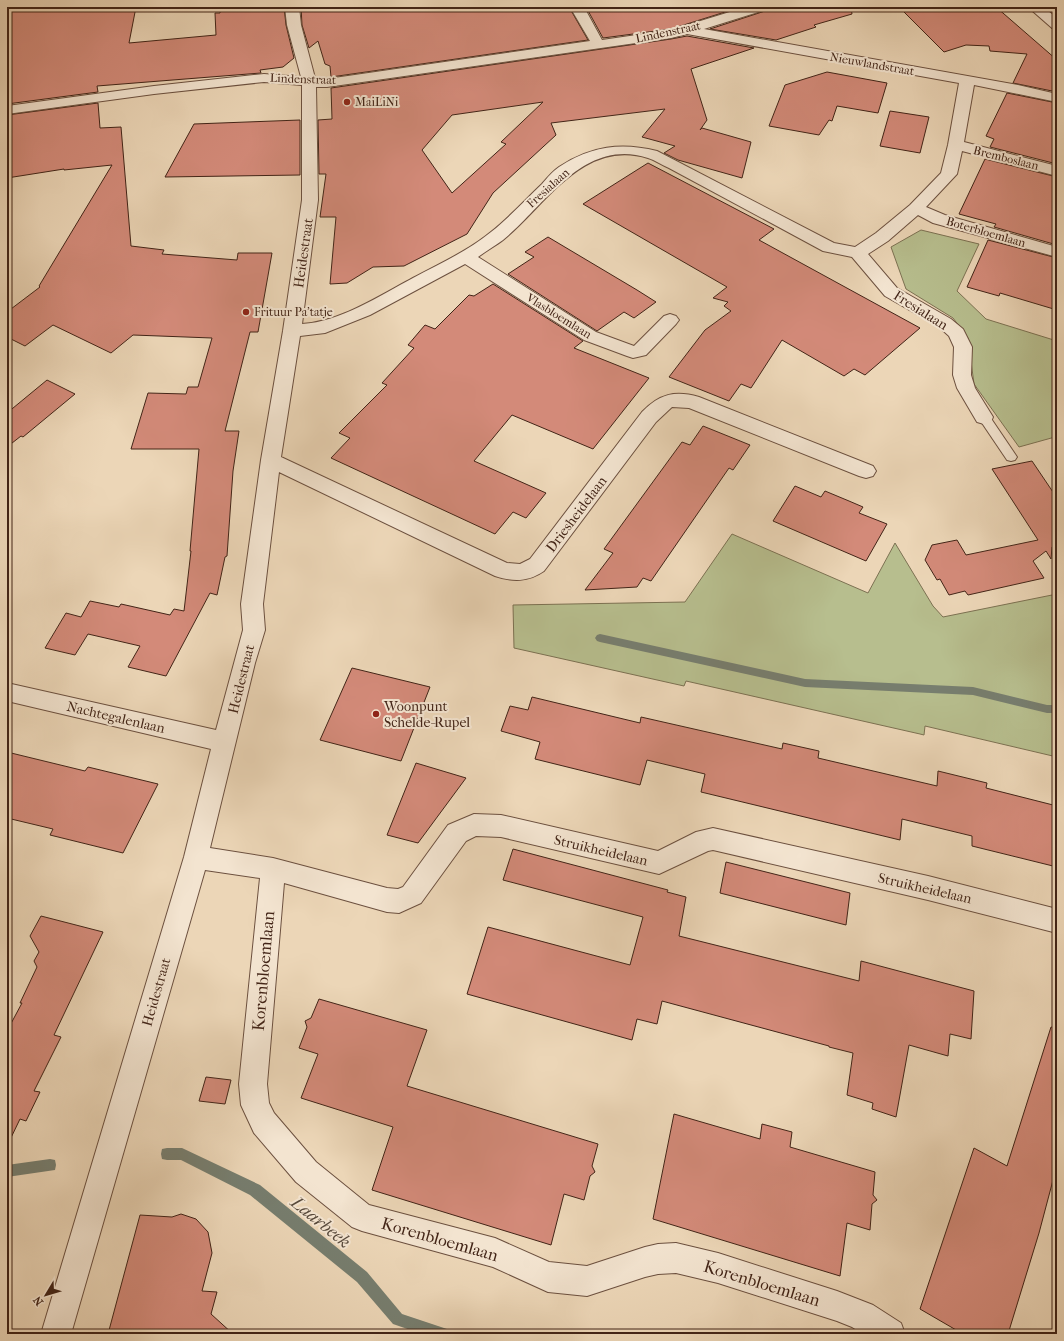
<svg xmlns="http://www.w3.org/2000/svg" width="1064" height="1341" font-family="'IM FELL French Canon',serif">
<rect width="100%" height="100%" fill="#ecd6b7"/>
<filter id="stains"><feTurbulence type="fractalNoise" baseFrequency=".005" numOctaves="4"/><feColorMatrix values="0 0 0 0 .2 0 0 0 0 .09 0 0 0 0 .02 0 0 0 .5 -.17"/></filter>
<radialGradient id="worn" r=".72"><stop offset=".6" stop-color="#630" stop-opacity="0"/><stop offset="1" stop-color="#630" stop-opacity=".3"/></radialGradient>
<g fill="#b7be8e" stroke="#7c7152">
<polygon points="921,230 979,244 957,291 986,319 1057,341 1057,440 1055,437 1019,447 974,384 968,338 953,318 906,289 891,247"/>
<polygon points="732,534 868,593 895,543 933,606 943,617 1057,594 1057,757 925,726 924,735 920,734 686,681 684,686 514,648 513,605 685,602"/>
</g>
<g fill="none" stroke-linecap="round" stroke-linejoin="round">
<g fill="#777e6f" fill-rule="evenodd">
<polygon points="600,634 805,679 973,687 1047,705 1057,705 1057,713 1047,713 973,695 805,687 600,642 597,641 595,638 597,635"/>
<polygon points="167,1148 182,1148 260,1185 367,1272 402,1314 447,1329 449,1334 422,1334 393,1324 357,1282 250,1195 181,1160 167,1160 162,1159 161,1154 162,1149"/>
<polygon points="50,1159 55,1160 56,1165 55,1170 7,1177 7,1165"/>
</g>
</g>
<g fill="#d38a79" stroke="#422417" fill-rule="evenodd">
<polygon points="7,7 136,7 129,43 216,35 215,13 220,13 220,7 284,7 286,25 294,58 283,67 260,70 261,73 97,86 98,92 7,104"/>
<polygon points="301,7 569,7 588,40 331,77 330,66 325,64 318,41 309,48 302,25"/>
<polygon points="586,7 741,7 671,29 603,38"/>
<polygon points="768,7 851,7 852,14 814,25 816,27 776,40 710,29 765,11"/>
<polygon points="899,7 996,7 1057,60 1057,92 1013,83 1027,54 990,51 989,46 966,45 944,52"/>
<path d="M 687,36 L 754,48 L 691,69 L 707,120 L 700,130 L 702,128 L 751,142 L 742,178 L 678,160 L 664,153 L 675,146 L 642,137 L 665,109 L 551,123 L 556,135 L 493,193 L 467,234 L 404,266 L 373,267 L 347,283 L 330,284 L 336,217 L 320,217 L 326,174 L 319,174 L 318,120 L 332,119 L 331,88 L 671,39 ZM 543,102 L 501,142 L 506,144 L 452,193 L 422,150 L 452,115 Z"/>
<polygon points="827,72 887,83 878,113 837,106 832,121 829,120 819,135 769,126 785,85"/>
<polygon points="1007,93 1057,103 1057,164 990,147 994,139 986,136"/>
<polygon points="98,103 100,128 121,127 131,246 164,250 162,254 237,260 238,253 272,253 258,332 250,332 225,431 239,431 233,471 227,556 225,557 217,595 210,593 166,676 128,667 140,646 88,634 75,655 45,648 66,613 81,617 90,601 119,607 121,604 170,615 174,609 184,611 191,551 190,551 199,449 131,449 148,393 186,394 188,387 198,387 212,338 133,335 111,353 53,325 25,346 7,337 7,312 40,287 39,286 112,165 64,170 64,169 7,178 7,115"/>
<polygon points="890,111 929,117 920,153 880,146"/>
<polygon points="300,120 300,175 165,177 194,124"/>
<polygon points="985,159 1057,177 1057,245 994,227 996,224 959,214"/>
<polygon points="648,163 774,229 759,240 920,328 865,375 854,369 844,376 782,340 751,388 741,384 729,401 669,377 705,330 731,311 724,306 728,302 713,298 727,287 583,204"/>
<polygon points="548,237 637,290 656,302 634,318 624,312 597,331 508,274 534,257 525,252"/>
<polygon points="988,240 1057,258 1057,310 1000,293 999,296 967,287"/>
<polygon points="493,284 583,341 574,348 649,378 593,449 512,415 474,461 546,493 526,518 513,512 495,534 331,458 350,438 339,433 387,385 382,383 414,348 408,345 419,332 425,325 435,329 469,295 474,296"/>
<polygon points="47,380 75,394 23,437 21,436 7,447 7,413"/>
<polygon points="703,426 750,445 733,470 729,468 651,581 643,578 637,587 585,590 613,553 604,549 682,442 690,445"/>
<polygon points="1032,461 1057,498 1057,515 1054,537 1057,536 1057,543 1052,547 1051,559 1046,551 1033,561 1044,578 968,595 965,591 949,595 940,579 937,580 925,560 932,545 957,540 966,555 1038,540 992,469"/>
<polygon points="795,486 821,497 825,491 849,501 863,507 859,513 887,524 866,561 773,521"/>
<polygon points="352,668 430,687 401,761 320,740"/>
<polygon points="532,697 640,723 641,717 782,749 783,743 819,751 818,758 937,786 938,771 987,783 986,788 1057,806 1057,867 972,846 972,836 902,819 900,840 701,792 705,774 647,760 640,785 535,759 540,742 501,731 510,706 528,710"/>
<polygon points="7,752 85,771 88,767 158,784 123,853 50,835 53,829 7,818"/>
<polygon points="416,763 466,778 418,843 387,835"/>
<polygon points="513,849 668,890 667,892 686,897 679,936 859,981 861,961 974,991 971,1039 950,1034 948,1056 909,1045 896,1117 872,1109 873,1103 847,1095 853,1053 829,1047 829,1046 662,1001 657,1024 637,1019 632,1040 467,994 488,927 630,965 643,917 503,880"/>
<polygon points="726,862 850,893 846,925 720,893"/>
<polygon points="41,916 103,932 54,1035 61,1037 34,1091 40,1092 26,1121 20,1119 7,1146 7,1031 22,1003 20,1003 37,967 34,961 39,952 30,936"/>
<polygon points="319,999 427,1030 407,1086 598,1144 592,1166 595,1172 590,1176 584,1200 564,1194 551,1245 372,1190 393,1127 301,1098 318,1054 299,1048 307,1027 305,1021 311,1018"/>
<polygon points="1051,1027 1057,1028 1057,1165 1039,1233 1008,1334 963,1334 920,1309 974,1148 1007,1166"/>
<polygon points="206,1077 231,1080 225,1104 199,1101"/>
<polygon points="674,1114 760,1139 762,1124 792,1132 790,1147 875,1172 873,1195 877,1200 872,1204 870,1230 847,1223 840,1276 653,1219"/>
<polygon points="181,1214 196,1219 208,1232 212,1253 202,1291 217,1292 211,1314 233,1334 108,1334 140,1215 172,1217"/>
</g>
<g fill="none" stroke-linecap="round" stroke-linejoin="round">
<g stroke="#6c503f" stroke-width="2">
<polygon id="lane" points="984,413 988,414 1015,454 1017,457 1015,460 1011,461 1007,460 980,420 978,417 980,414"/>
</g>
<g stroke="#6c503f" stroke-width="2">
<g id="street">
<path d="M 285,7 L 299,7 L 301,25 L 315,78 L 327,79 L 590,41 L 570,7 L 584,7 L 602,40 L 671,30 L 746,7 L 767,7 L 765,10 L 704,29 L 1018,85 L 1057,94 L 1057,102 L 974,85 L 964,142 L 1057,166 L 1057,176 L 962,151 L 957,174 L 926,207 L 945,215 L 1057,247 L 1057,257 L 933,223 L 918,215 L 888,241 L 868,254 L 897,288 L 951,319 L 963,329 L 972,347 L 971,375 L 975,388 L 993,417 L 991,422 L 984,424 L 977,422 L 957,388 L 953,375 L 954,347 L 949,336 L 939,327 L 885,296 L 852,257 L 823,251 L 669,168 C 662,165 655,160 648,158 C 583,137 545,206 503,240 C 495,246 486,251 478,257 L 596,332 L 634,346 L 664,316 L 670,314 L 676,316 L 679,320 L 676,324 L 646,355 L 633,358 L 627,356 L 584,340 L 465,264 L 370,315 L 325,333 L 300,336 L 281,457 L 507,563 L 520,564 L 530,559 L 642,412 C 659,394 675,390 699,397 L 873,466 L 876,471 L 873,476 L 866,478 L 859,476 L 689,408 L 672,407 L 656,422 L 544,571 C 528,582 513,582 495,576 L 279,472 L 263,604 L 265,630 L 255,663 L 210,848 L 273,858 L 387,888 L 398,889 L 403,887 L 448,825 L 474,814 L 501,815 L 658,851 L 696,832 L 713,828 L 928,876 L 1057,909 L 1057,933 L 928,900 L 713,850 L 708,851 L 659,874 L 501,837 L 476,836 L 466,841 L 421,903 L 399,913 L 387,912 L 284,883 L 267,1084 L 269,1103 L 274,1113 L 316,1162 L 369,1205 L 495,1238 L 549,1262 L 587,1266 L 645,1247 L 658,1244 L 676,1243 L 718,1253 L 837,1291 L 873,1305 L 901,1323 L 905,1334 L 863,1334 L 852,1327 L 837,1321 L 718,1283 L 676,1273 L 658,1274 L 645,1277 L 587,1296 L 548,1292 L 493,1267 L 362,1231 L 352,1227 L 296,1182 L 254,1133 L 241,1105 L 239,1084 L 260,878 L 205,870 L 71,1334 L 41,1334 L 184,857 L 211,749 L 7,701 L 7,683 L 216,730 L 243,630 L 241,604 L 261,460 L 283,331 L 302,200 L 302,85 L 264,82 L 154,94 L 7,114 L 7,106 L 154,86 L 264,74 L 301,77 L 287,25 ZM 687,34 L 959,83 L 948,145 L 941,173 L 910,205 L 876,233 L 855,247 L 834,243 L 657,151 C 621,142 591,146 559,167 C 553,171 547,178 542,184 C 525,200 509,218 491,232 C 468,251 439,264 413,278 C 379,296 340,322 302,324 L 318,200 L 316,87 L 327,87 L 671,38 Z"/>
<polygon points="1028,7 1043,7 1057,18 1057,29 1052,28"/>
</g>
</g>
<use href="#lane" fill="#f3e4d0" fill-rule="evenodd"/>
<use href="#street" fill="#f3e4d0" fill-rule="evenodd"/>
</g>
<g fill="#8f2418" stroke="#f3e4d0" stroke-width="1.5">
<circle cx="347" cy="102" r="4"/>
<circle cx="246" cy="312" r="4"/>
<circle cx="376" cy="714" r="4"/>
</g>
<g text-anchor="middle" stroke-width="4" stroke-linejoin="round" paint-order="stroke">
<g font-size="12" fill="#422417" stroke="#f3e4d0">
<text transform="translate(668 32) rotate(-12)" y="4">Lindenstraat</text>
<text transform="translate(872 64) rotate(10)" y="4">Nieuwlandstraat</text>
<text transform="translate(303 79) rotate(2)" y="4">Lindenstraat</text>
<text transform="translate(1006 158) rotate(14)" y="4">Bremboslaan</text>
<text transform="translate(548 188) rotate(-42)" y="4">Fresialaan</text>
<text transform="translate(986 232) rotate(16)" y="4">Boterbloemlaan</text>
<text transform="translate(559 316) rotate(32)" y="4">Vlasbloemlaan</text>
</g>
<g font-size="12" fill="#422417" stroke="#f3e4d0" text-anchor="start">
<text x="355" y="106">MaiLiNi</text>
<text x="254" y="316">Frituur Pa'tatje</text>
</g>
<g font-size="14" fill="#422417" stroke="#f3e4d0">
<text transform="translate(303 253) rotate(-82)" y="5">Heidestraat</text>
<text transform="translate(921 310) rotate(32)" y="5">Fresialaan</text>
<text transform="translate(576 514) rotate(-53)" y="5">Driesheidelaan</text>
<text transform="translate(241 679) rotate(-76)" y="5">Heidestraat</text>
<text transform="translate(116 717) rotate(13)" y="5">Nachtegalenlaan</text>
<text transform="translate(601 850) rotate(13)" y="5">Struikheidelaan</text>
<text transform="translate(925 888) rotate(13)" y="5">Struikheidelaan</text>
<text transform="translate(156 992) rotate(-74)" y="5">Heidestraat</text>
</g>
<g font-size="14" fill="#422417" stroke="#f3e4d0" text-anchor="start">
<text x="384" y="711">Woonpunt<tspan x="384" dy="16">Schelde-Rupel</tspan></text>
</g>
<g font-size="17" fill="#422417" stroke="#f3e4d0">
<text transform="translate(263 971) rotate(-85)" y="6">Korenbloemlaan</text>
<text transform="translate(440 1239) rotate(16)" y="6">Korenbloemlaan</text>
<text transform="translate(762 1283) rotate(17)" y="6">Korenbloemlaan</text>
</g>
<g font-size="18" font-style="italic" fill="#584a3c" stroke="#f3e4d0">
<text transform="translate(321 1222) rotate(39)" y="6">Laarbeek</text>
</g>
</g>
<rect width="1064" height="1341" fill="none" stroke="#ecd6b7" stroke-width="24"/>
<rect x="8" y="8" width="1048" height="1325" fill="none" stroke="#422417" stroke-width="2"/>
<rect x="12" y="12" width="1040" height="1317" fill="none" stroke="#422417"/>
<g transform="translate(46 1295) rotate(232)" stroke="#f3e4d0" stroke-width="3" paint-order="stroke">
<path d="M0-3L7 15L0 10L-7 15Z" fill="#422417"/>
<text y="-6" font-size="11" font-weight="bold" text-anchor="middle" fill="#422417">N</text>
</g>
<rect width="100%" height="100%" filter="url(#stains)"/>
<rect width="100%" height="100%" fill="url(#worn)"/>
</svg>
